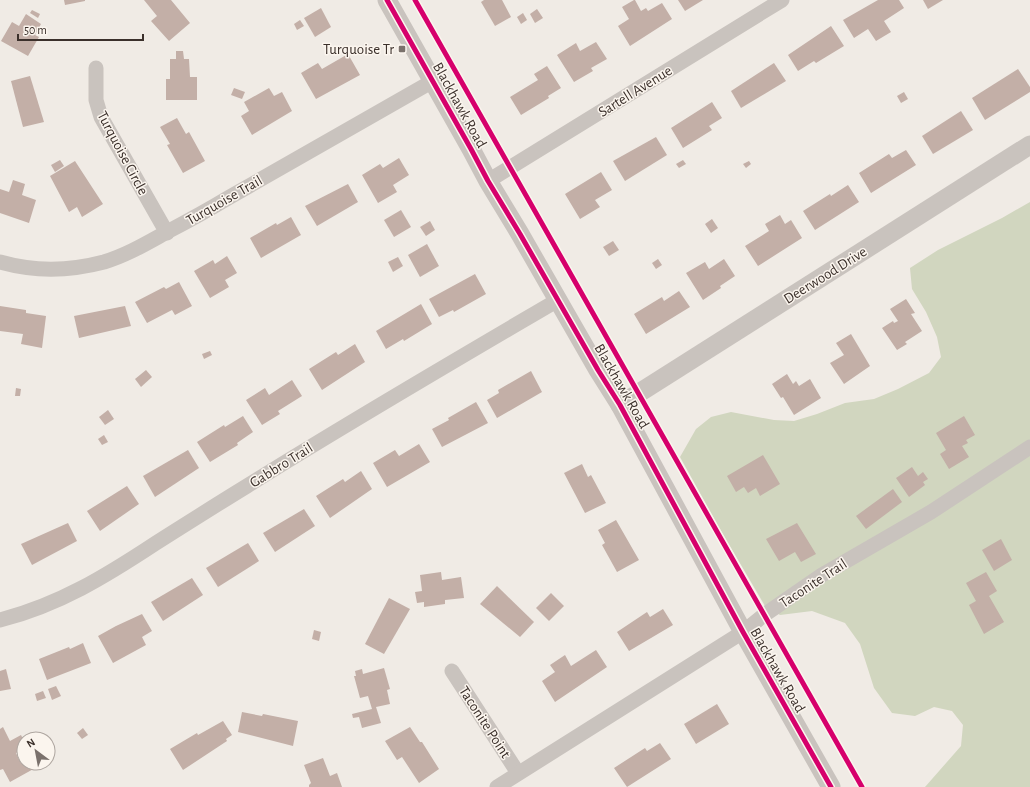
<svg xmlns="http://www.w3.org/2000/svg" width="1030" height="787" font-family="'Alegreya Sans',sans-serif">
<rect width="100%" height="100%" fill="#f0ebe5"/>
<polygon fill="#d1d6bf" points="1030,202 1030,787 925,787 961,746 963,725 952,711 934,707 915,716 892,713 874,688 860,644 845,623 812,611 780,615 765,606 720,529 680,457 696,429 711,417 731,412 774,420 794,421 817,414 845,403 874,399 898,389 929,373 941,357 937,337 926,312 912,289 910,268 938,250 1002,218"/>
<g fill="#c3afa7">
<polygon points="64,0 85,0 85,1 65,5"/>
<polygon points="144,0 171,0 190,23 169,41 151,21 157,16"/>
<polygon points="484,0 502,0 511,17 495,26 481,2"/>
<polygon points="634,0 635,0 641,11 646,8 648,11 662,3 672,19 630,46 618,26 629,19 622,7"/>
<polygon points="678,0 703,0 685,11"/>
<polygon points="878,0 899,0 904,8 884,21 891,32 876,41 868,29 854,38 843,20"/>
<polygon points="923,0 943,0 928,9"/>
<polygon points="321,8 331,27 315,37 304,18"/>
<polygon points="537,9 543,18 535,23 530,14"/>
<polygon points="32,10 40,14 38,18 30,13"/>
<polygon points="523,13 527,20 521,24 517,17"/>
<polygon points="26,14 41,24 35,35 39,37 28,56 1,41 12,22 19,26"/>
<polygon points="300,20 304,26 297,30 294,24"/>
<polygon points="831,26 844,46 816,63 814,61 798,71 788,55"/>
<polygon points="596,42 607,59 591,68 593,71 574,82 557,55 576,43 580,51"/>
<polygon points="176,51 183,51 184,59 189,59 190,77 197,77 197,100 166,100 166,79 170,79 170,59 176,59"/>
<polygon points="348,54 360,75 316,99 301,73 318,63 322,69"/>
<polygon points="774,63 786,81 741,108 731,91"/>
<polygon points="547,66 561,88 548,96 549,98 521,115 510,97 538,80 534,74"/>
<polygon points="1018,69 1030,87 1030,92 985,120 972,98"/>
<polygon points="30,76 44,122 23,127 11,81"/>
<polygon points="234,88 245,92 242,99 231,95"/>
<polygon points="269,88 274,96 282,92 292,111 252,135 241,116 249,111 244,102"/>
<polygon points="904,92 908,99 901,103 897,96"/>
<polygon points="712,102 722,118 709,126 712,130 683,148 671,128"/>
<polygon points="961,111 973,130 933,154 922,136"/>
<polygon points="177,118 186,134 189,132 205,161 183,173 167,145 170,144 160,127"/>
<polygon points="656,137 667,155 625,181 613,161"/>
<polygon points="906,150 916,165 871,193 859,173 889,154 892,158"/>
<polygon points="399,158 409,175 393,185 397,192 378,203 362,175 380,164 383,168"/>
<polygon points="60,160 64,166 55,172 51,165"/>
<polygon points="683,160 686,164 679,168 676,164"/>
<polygon points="75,161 103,204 82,217 77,207 69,212 50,176"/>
<polygon points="749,161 751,164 746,168 743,164"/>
<polygon points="601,172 612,190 595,200 600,207 580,219 565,194"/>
<polygon points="13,180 25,184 22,195 36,200 29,223 0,213 0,189 9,192"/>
<polygon points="348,184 358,202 317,226 305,206"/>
<polygon points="848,185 859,202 815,230 803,211 830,194 831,196"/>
<polygon points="401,210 411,227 394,237 384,220"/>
<polygon points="780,215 785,224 791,220 802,238 758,266 745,246 769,231 765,224"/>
<polygon points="291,217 301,235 261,258 250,238 276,223 277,225"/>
<polygon points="712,219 718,228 711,233 705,224"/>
<polygon points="430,221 435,230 426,236 420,227"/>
<polygon points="613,241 619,250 609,256 603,247"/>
<polygon points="427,244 439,266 420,277 408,255"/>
<polygon points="227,256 237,273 225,280 229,287 210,298 194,271 213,260 215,264"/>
<polygon points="398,257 403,266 393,272 388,262"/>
<polygon points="658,259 662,265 656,269 652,263"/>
<polygon points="724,259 735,276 720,286 721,288 703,300 686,273 705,262 709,269"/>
<polygon points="475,274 486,294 454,312 453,310 439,317 429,299"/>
<polygon points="179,282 192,306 175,315 172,310 147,323 135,302 164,287 166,289"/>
<polygon points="679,291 690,307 646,334 634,314 662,297 664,301"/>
<polygon points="906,299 915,313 911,314 922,331 905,342 907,344 897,350 882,328 893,321 894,323 898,321 890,309"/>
<polygon points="421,304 432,324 404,341 403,339 386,349 376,331"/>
<polygon points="0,306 26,310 26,313 46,316 42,348 21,344 23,334 0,331"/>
<polygon points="125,306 131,326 79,338 74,316"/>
<polygon points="851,334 870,366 844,384 830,363 844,355 836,343"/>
<polygon points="355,344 365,362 322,390 309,369 336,352 338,355"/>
<polygon points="210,351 212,355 204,359 202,354"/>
<polygon points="146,370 152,377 141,387 135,379"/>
<polygon points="531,371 542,392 497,418 487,400 499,393 498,390"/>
<polygon points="787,374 793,384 796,381 799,386 810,379 821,398 794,415 783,397 781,398 772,384"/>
<polygon points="292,380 302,396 278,411 280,414 262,425 246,400 265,388 269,395"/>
<polygon points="16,388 21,389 20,396 15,396"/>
<polygon points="476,402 488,423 442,447 432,429 449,420 448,418"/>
<polygon points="108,410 114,419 105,425 99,417"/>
<polygon points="243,416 253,432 237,443 238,445 210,462 197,442 224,425 225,427"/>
<polygon points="964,416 975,435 966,440 968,443 962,446 969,457 949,469 940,454 946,450 936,433"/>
<polygon points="104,435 108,442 102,445 98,439"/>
<polygon points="419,444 430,462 387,487 373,463 395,450 399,456"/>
<polygon points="188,450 199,468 155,497 143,476"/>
<polygon points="763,455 780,484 760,496 756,488 748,493 744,487 736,492 727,476"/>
<polygon points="582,464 588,477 591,475 606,503 585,513 564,473"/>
<polygon points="912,467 918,476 923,472 928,479 923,482 925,485 909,497 896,478"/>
<polygon points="361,471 372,489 330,518 316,496 343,479 345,482"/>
<polygon points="127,486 139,504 100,531 87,511"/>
<polygon points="893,489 902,502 866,529 856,516"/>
<polygon points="304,509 315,526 275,552 263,533"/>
<polygon points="616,520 639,560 617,572 602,545 605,543 598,530"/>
<polygon points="68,523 77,541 32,565 21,544"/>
<polygon points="797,523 816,554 801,562 795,552 779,561 766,539"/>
<polygon points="1001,539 1012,560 994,571 982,550"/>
<polygon points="248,543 259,561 218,587 206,568"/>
<polygon points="441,572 442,580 461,577 464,598 445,600 445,604 424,607 424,602 417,603 415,592 422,591 420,575"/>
<polygon points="986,572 997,591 989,596 1004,622 984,634 969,605 976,601 966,583"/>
<polygon points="192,578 203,595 163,621 151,602"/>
<polygon points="497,586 534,622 520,637 480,604"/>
<polygon points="551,593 564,606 549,621 536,608"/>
<polygon points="389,598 410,609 384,654 365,644"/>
<polygon points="663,609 673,625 629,651 617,632 647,612 650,617"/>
<polygon points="142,614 152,631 142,637 146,645 113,663 98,636 116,626"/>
<polygon points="314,630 321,632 319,641 312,639"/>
<polygon points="83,643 91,663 47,680 39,659 69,647 70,649"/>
<polygon points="596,650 607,667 555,702 542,681 555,672 550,665 565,655 571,666"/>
<polygon points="384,668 390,689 387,690 390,704 376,707 381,723 362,728 359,717 353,718 352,714 372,709 368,696 360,698 354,676 356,676 355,671 362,669 363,674"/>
<polygon points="6,669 11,689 0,691 0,671"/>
<polygon points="56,686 61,696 52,700 48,689"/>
<polygon points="43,691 46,698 37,701 35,694"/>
<polygon points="717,704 729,724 696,744 684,724"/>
<polygon points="242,712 262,716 263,714 298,721 293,746 238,732"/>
<polygon points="223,721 232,735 226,739 227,741 183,770 170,749 197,733 198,735"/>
<polygon points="3,727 10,741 21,735 24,741 24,749 16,753 21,763 24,761 24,763 35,763 37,767 10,782 3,769 0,770 0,729"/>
<polygon points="410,727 420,742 422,742 439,769 419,783 402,757 397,760 385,741"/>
<polygon points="83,728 88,735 82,739 77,733"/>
<polygon points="660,743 671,759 627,787 614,768 645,748 647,751"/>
<polygon points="323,758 330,776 337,773 342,787 309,787 309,785 311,783 304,765"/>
</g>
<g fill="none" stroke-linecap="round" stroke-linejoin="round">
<g stroke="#c9c3be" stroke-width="15">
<polyline points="96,68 96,100 101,117 167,233"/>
<polyline points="488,181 782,0"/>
<path d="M 0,262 C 35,272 70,271 104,262 C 127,255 147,243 167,232 C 188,221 208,210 228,198 C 296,159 365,120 433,81"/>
<path d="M 0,620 C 59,605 106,576 156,543 C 186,524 216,505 247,486 C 349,422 454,361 558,300"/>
<polyline points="452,671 518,773"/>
<polyline points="497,787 743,632 764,615 822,575 931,512 1030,447"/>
</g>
<g stroke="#c9c3be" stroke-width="19">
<polyline points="387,0 471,149 488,181 520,234 598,370 620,405 743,632 831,787"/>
<polyline points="620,405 1030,145"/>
</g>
<g stroke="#fbf5ee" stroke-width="8">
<g id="cycleway">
<polyline points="387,0 471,149 488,181 520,234 598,370 620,405 743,632 831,787"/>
<polyline points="415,0 862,787"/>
</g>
</g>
<use href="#cycleway" stroke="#d6006c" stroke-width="5"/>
</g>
<rect fill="#7a716c" stroke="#fbf5ee" stroke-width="1.5" x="398" y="45" width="8" height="8" rx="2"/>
<g text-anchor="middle" stroke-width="3" stroke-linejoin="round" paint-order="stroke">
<g font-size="15" fill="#3b302b" stroke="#fbf5ee" text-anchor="end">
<text x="394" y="54">Turquoise Tr</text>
</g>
<g font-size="15" fill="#3b302b" stroke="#fbf5ee">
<text transform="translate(635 91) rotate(-32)" y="5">Sartell Avenue</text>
<text transform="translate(460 105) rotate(61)" y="5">Blackhawk Road</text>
<text transform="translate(123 153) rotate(62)" y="5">Turquoise Circle</text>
<text transform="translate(224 200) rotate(-30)" y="5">Turquoise Trail</text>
<text transform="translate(825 275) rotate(-32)" y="5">Deerwood Drive</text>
<text transform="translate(622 386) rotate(60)" y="5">Blackhawk Road</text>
<text transform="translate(281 465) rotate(-32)" y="5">Gabbro Trail</text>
<text transform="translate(813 583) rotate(-33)" y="5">Taconite Trail</text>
<text transform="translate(778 670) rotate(60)" y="5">Blackhawk Road</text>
<text transform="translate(485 722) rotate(57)" y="5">Taconite Point</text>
</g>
</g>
<g transform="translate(36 751) rotate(328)"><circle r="19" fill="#fbf5ee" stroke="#aea6a0"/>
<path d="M0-3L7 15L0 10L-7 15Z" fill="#7a716c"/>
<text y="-6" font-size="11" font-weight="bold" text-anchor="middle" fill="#3b302b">N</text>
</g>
<path d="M18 34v6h125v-6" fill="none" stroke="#3b302b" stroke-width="2"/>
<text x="24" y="34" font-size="12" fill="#3b302b" stroke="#fbf5ee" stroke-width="3" paint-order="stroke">50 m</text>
</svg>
